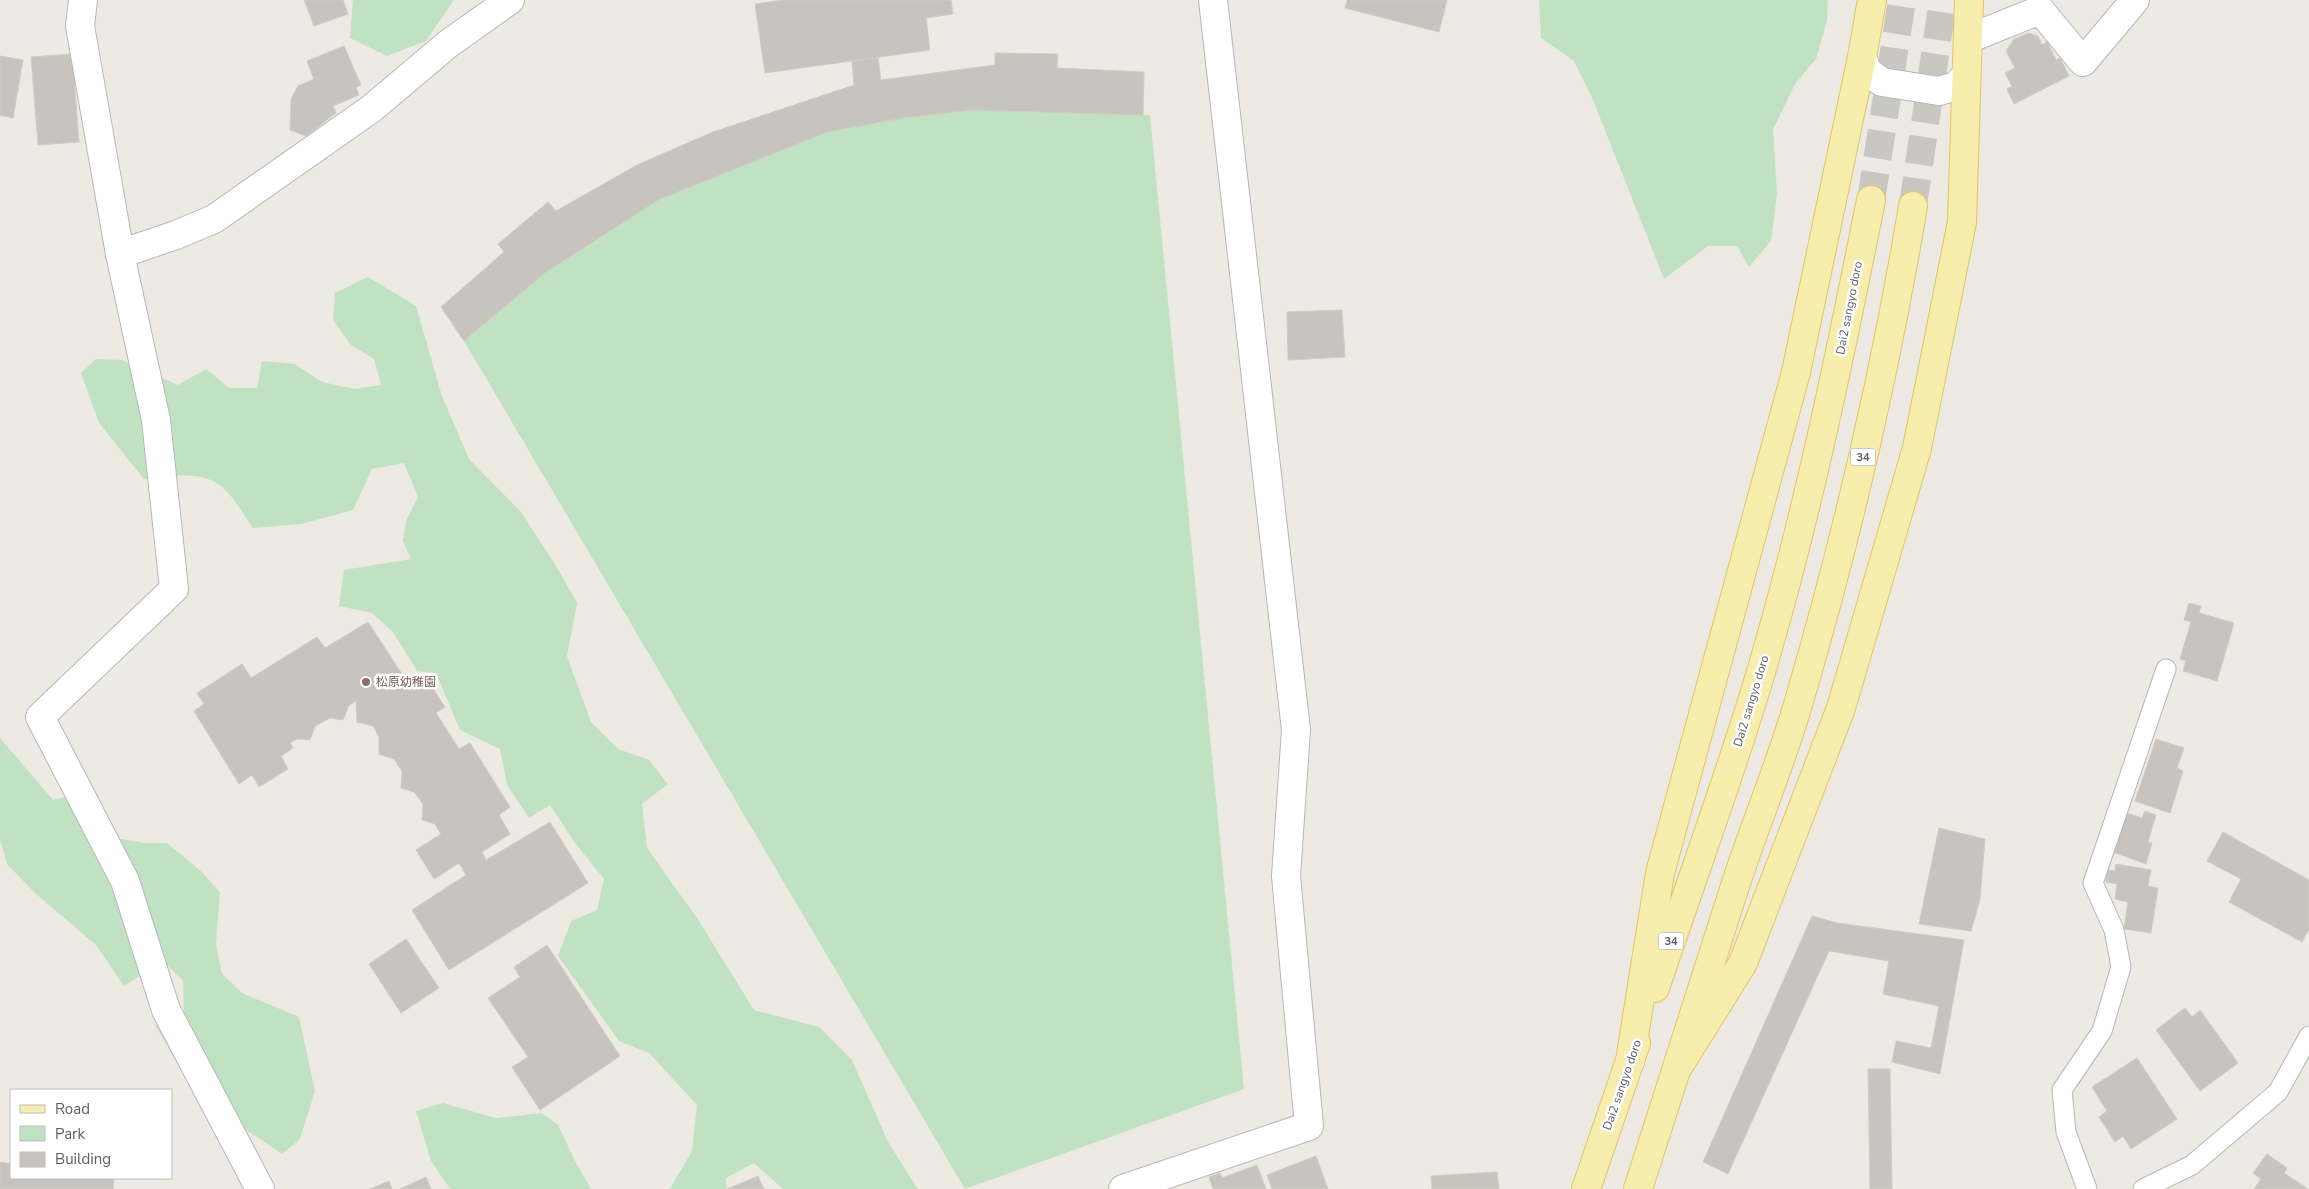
<svg xmlns="http://www.w3.org/2000/svg" width="2309" height="1189" font-family="'Nunito Sans','Noto Sans JP',sans-serif">
<rect width="100%" height="100%" fill="#eceae2"/>
<g fill="#c1e2c2">
<polygon points="353,0 454,0 426,41 387,56 350,38"/>
<polygon points="1539,0 1828,0 1827,21 1816,59 1795,84 1773,130 1777,194 1771,241 1749,267 1737,246 1708,246 1664,279 1593,100 1574,61 1541,38"/>
<polygon points="971,110 1150,115 1244,1089 965,1189 464,341 546,272 660,199 827,132 903,118"/>
<path d="M 368,277 L 416,306 L 442,396 L 469,459 L 521,512 L 555,564 L 577,603 L 567,656 L 591,722 L 618,749 L 649,760 L 668,784 L 642,804 L 647,848 L 697,918 L 754,1010 L 819,1027 L 852,1060 L 888,1142 L 918,1189 L 783,1189 L 754,1163 L 726,1178 L 727,1189 L 670,1189 L 692,1151 L 697,1105 L 649,1053 L 619,1041 L 558,956 L 571,921 L 597,910 L 604,879 L 575,843 L 550,805 L 529,818 L 507,785 L 500,749 L 460,730 L 436,673 L 417,671 L 393,632 L 372,613 L 339,606 L 344,570 L 411,559 L 403,541 L 406,521 L 418,497 L 404,463 L 372,469 L 353,510 L 301,524 L 253,528 C 244,516 235,498 223,488 C 203,469 169,477 144,479 L 99,423 L 81,373 L 96,359 L 122,360 L 178,385 L 206,369 L 229,388 L 257,388 L 262,361 L 295,364 L 322,382 L 355,389 L 381,385 L 374,359 L 351,345 L 333,320 L 335,293 Z"/>
<polygon points="0,738 53,800 94,789 116,838 144,843 167,843 203,873 220,893 216,944 222,974 242,993 299,1017 315,1091 300,1139 282,1154 199,1098 155,1025 184,1012 183,981 163,961 124,986 96,945 36,894 7,864 0,839"/>
<polygon points="443,1103 496,1118 542,1113 558,1125 575,1161 591,1189 450,1189 431,1161 416,1111"/>
</g>
<g fill="#c7c4c0" stroke="#d0ccc1">
<polygon points="304,0 343,0 348,14 314,26"/>
<polygon points="783,0 951,0 953,14 926,18 930,50 765,73 755,4"/>
<polygon points="1347,0 1447,0 1439,32 1345,8"/>
<polygon points="2029,33 2038,36 2042,45 2047,42 2056,60 2060,58 2069,76 2014,104 2007,89 2012,86 2005,73 2015,68 2006,51 2014,39"/>
<polygon points="344,46 361,85 356,87 359,95 333,106 336,113 306,136 290,130 291,99 298,86 314,79 307,61"/>
<polygon points="995,53 1058,54 1057,68 1144,72 1143,115 971,110 903,118 827,132 660,199 546,272 464,341 441,307 504,252 498,244 548,202 556,211 637,165 713,132 854,85 852,61 878,57 881,80 995,65"/>
<polygon points="72,54 79,142 38,145 31,57"/>
<polygon points="0,56 23,60 13,118 0,115"/>
<polygon points="1342,310 1345,357 1288,360 1287,312"/>
<polygon points="2189,603 2201,606 2199,613 2234,623 2217,681 2183,671 2186,661 2180,659 2191,622 2184,620"/>
<polygon points="368,622 411,688 427,679 445,707 436,713 459,749 470,743 510,807 499,815 510,834 482,852 486,860 550,822 588,883 449,970 412,910 466,875 459,863 434,879 416,850 441,834 435,824 422,820 423,804 414,792 401,788 402,771 394,759 379,754 379,737 373,726 357,722 356,701 349,705 343,720 330,718 315,726 310,740 297,739 290,743 293,748 281,756 288,769 259,787 252,775 239,784 194,711 204,704 197,693 242,664 251,678 317,637 325,648"/>
<polygon points="2156,739 2184,748 2177,768 2183,771 2170,813 2135,801"/>
<polygon points="2145,811 2156,815 2148,842 2152,843 2146,864 2113,852 2126,813 2142,818"/>
<polygon points="1939,828 1985,839 1980,899 1971,931 1919,924"/>
<polygon points="2223,832 2309,880 2309,929 2302,942 2229,902 2241,879 2207,861"/>
<polygon points="2116,864 2151,870 2148,886 2158,888 2151,933 2124,929 2128,902 2115,899 2117,884 2106,882 2107,870 2115,871"/>
<polygon points="1812,916 1837,923 1964,940 1940,1074 1892,1062 1896,1041 1931,1048 1939,1006 1883,994 1889,961 1829,951 1728,1174 1703,1162"/>
<polygon points="406,939 439,988 401,1013 369,964"/>
<polygon points="547,945 620,1056 540,1110 512,1067 528,1057 488,998 520,977 514,967"/>
<polygon points="2185,1008 2192,1017 2200,1010 2238,1063 2200,1091 2156,1030"/>
<polygon points="2137,1058 2177,1119 2131,1149 2123,1136 2115,1142 2099,1117 2107,1111 2092,1087"/>
<polygon points="1868,1069 1890,1069 1892,1189 1870,1189"/>
<polygon points="2267,1154 2287,1168 2284,1173 2308,1189 2254,1189 2261,1179 2253,1173"/>
<polygon points="1316,1156 1328,1189 1272,1189 1267,1175"/>
<polygon points="0,1162 11,1164 11,1178 114,1178 113,1189 0,1189"/>
<polygon points="1257,1165 1266,1189 1213,1189 1209,1177 1220,1173 1222,1178"/>
<polygon points="1497,1172 1499,1189 1432,1189 1431,1176"/>
<polygon points="758,1176 764,1189 727,1189"/>
<polygon points="426,1177 431,1189 400,1189"/>
<polygon points="389,1181 392,1189 370,1189"/>
</g>
<g fill="none" stroke-linecap="round" stroke-linejoin="round">
<g stroke="#c8c7c2" stroke-width="28" stroke-dasharray="28 14" stroke-linecap="butt">
<polyline points="1871,200 1902,0"/>
<polyline points="1913,206 1943,0"/>
</g>
<g stroke="#b5b7bb" stroke-width="21">
<g id="service">
<polyline points="2087,1189 2066,1132 2062,1090 2102,1031 2121,967 2114,930 2093,883 2166,669"/>
<polyline points="2143,1189 2192,1165 2278,1092 2309,1036"/>
</g>
</g>
<g stroke="#b5b7bb" stroke-width="30">
<g id="minor">
<polyline points="83,0 80,26 120,254 156,420 174,589 40,717 125,881 166,1010 260,1189"/>
<polyline points="1968,39 2040,10 2083,62 2135,0"/>
<polyline points="1862,57 1868,72 1882,82 1939,91 1956,86 1966,75"/>
<polyline points="120,254 176,235 214,219 371,109 448,44 510,0"/>
<polyline points="1123,1189 1309,1126 1286,876 1296,730 1213,0"/>
</g>
</g>
<g stroke="#e4c463" stroke-width="30">
<g id="primary">
<path d="M 1655,988 C 1688,890 1724,792 1755,692 C 1804,531 1838,366 1871,200"/>
<polyline points="1630,1061 1660,873 1796,372 1862,57 1872,0"/>
<polyline points="1678,1067 1743,963 1841,708 1917,448 1962,222 1969,0"/>
<polyline points="1586,1189 1636,1043"/>
<path d="M 1638,1189 C 1671,1088 1702,987 1735,886 C 1755,824 1781,764 1799,701 C 1847,538 1885,374 1913,206"/>
</g>
</g>
<use href="#service" stroke="#fff" stroke-width="19"/>
<use href="#minor" stroke="#fff" stroke-width="28"/>
<use href="#primary" stroke="#f7edac" stroke-width="28"/>
</g>
<circle fill="#8d6e63" stroke="#fff" stroke-width="2" cx="366" cy="682" r="5"/>
<g text-anchor="middle" stroke-width="5" stroke-linejoin="round" paint-order="stroke">
<g fill="#fff" stroke="#8c8e91" stroke-width="1">
<rect x="1850.5" y="448.5" width="25" height="17" rx="4"/>
<rect x="1658.5" y="932.5" width="25" height="17" rx="4"/>
</g>
<g font-size="11" font-weight="bold" fill="#5b5d62">
<text x="1863" y="461">34</text>
<text x="1671" y="945">34</text>
</g>
<g font-size="12" fill="#5b5d62" stroke="#fff">
<text transform="translate(1849 308) rotate(-79)" y="4">Dai2 sangyo doro</text>
<text transform="translate(1751 701) rotate(-73)" y="4">Dai2 sangyo doro</text>
<text transform="translate(1622 1085) rotate(-71)" y="4">Dai2 sangyo doro</text>
</g>
<g font-size="12" fill="#785e54" stroke="#fff" text-anchor="start">
<text x="376" y="686">松原幼稚園</text>
</g>
</g>
<rect x="10" y="1089" width="162" height="90" fill="#ffffff" stroke="#bdbec0"/>
<rect x="20" y="1105" width="25" height="8" fill="#f7edac" stroke="#bdbec0"/>
<text x="55" y="1114" font-size="15" fill="#5b5d62">Road</text>
<rect x="20" y="1126" width="25" height="15" fill="#c1e2c2" stroke="#bdbec0"/>
<text x="55" y="1139" font-size="15" fill="#5b5d62">Park</text>
<rect x="20" y="1152" width="25" height="15" fill="#c7c4c0" stroke="#bdbec0"/>
<text x="55" y="1164" font-size="15" fill="#5b5d62">Building</text>
</svg>
